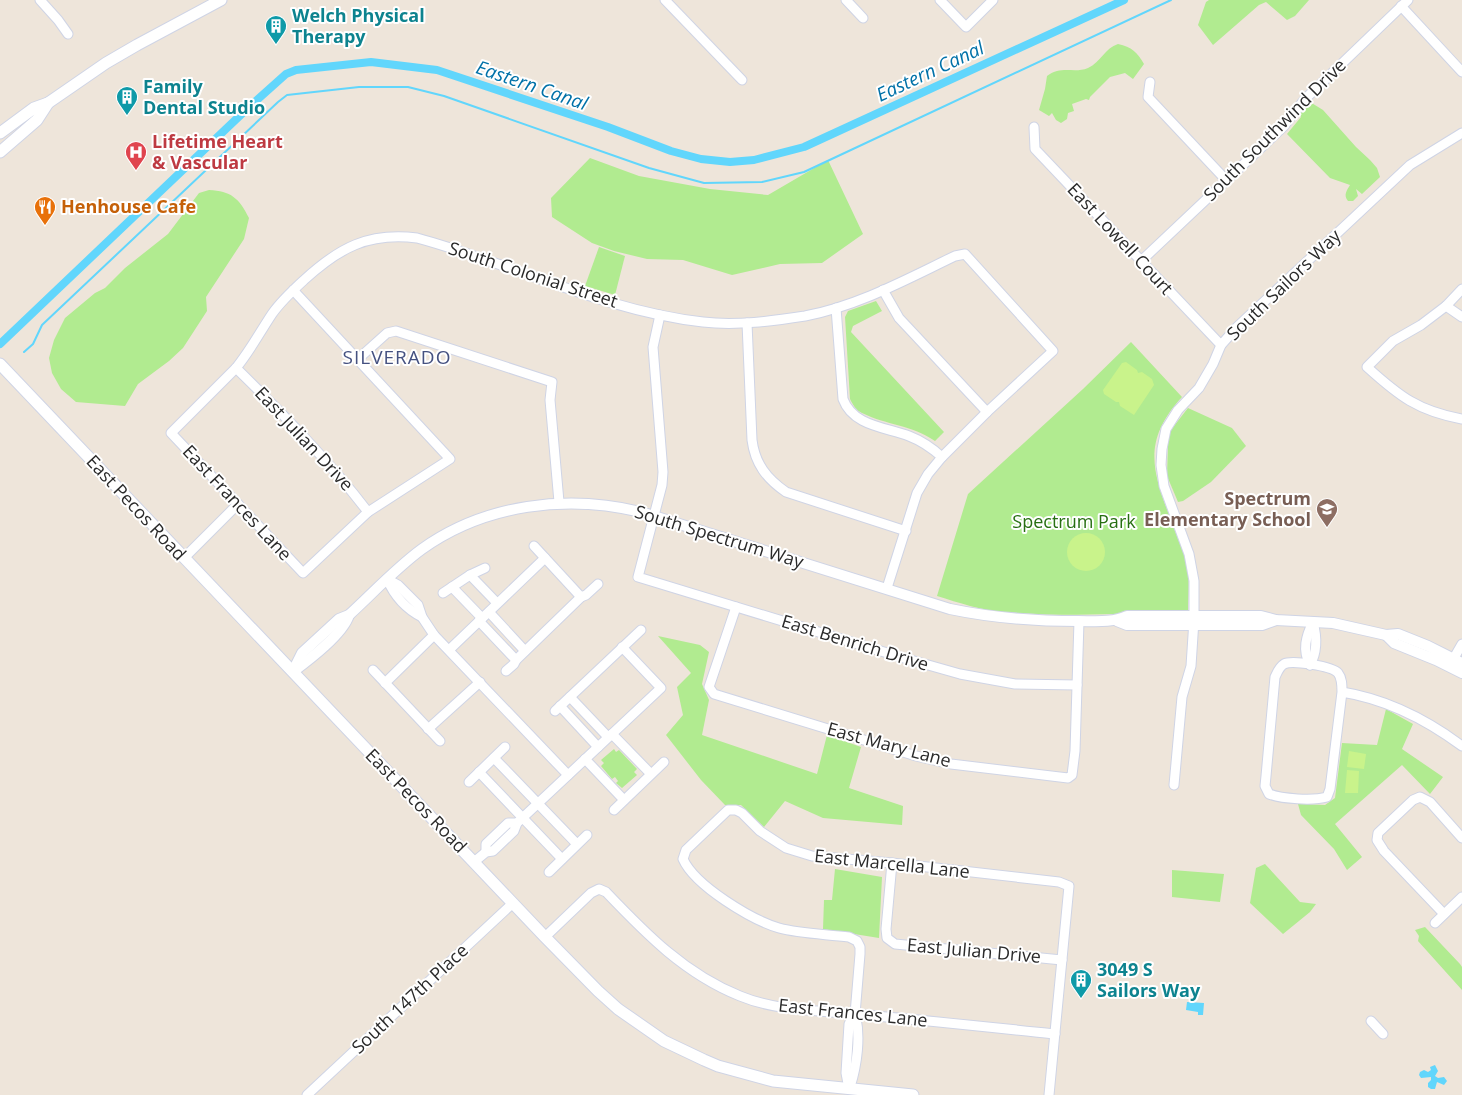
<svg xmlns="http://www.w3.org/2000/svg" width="1462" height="1095" font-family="'Open Sans',sans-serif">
<rect width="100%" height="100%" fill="#eee5da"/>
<g fill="#b1eb90">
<polygon points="1209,0 1309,0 1295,16 1287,20 1266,2 1259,5 1213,45 1198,25 1206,2"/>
<path d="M 1118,44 C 1132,47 1137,52 1144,64 L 1133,79 L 1125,73 L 1110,77 L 1090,97 L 1089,100 L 1086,99 L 1072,104 L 1074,111 L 1068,113 L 1067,119 L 1061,123 L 1056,120 L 1052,113 L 1049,116 L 1039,110 L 1045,89 L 1047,76 C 1062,65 1074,74 1088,68 C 1101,62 1105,48 1118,44 Z"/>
<path d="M 1310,102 L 1323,110 L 1356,147 L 1370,160 L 1377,168 L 1380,177 L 1362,194 L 1356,189 L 1358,196 L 1353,201 L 1348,201 C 1343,195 1347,190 1350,185 L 1330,178 L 1287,134 L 1301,117 L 1300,114 Z"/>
<polygon points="590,158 639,176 710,189 768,195 828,160 863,234 822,263 780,264 732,275 683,260 647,259 614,251 592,243 552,217 551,198"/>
<path d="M 209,190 C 231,191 239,198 249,218 L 244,239 L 206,297 L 207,311 L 183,348 L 169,361 L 138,384 L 125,406 L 76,402 L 61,389 L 52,373 L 49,358 L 54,340 L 65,318 L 95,293 L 105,288 L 125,268 L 168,234 L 199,193 Z"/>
<polygon points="599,247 625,256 615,295 585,286"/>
<path d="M 876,301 L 882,311 L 853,326 L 851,332 L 944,432 L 935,441 C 912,425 886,425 862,413 C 856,410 853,405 850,399 L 845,317 L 848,311 Z"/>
<path d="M 1131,342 L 1182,397 C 1136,447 1157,480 1177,536 C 1180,545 1186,555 1187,565 C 1190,580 1188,596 1188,611 C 1127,614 1065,617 1004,612 C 981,610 959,603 937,596 L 968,494 L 1083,389 Z"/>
<polygon points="1188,408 1232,428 1246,446 1211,482 1183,501 1178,502 1167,476 1168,444 1170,431"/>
<polygon points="658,636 700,645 709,652 702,684 709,700 702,735 817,774 827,735 861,747 849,788 903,806 902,825 823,818 785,801 764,827 741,805 725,805 701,780 666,735 683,715 677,687 691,673"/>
<polygon points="1386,709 1413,724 1402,749 1443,777 1430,794 1402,765 1335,824 1362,857 1347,870 1334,849 1301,815 1298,804 1325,805 1335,798 1342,743 1377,745"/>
<polygon points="614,749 616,752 619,750 637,769 634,772 637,775 622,788 616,783 618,781 615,777 612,779 601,766 604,763 601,760"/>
<polygon points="1265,864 1300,902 1316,904 1310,912 1283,934 1250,903 1256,868"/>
<polygon points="835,869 882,877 879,938 823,929 824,900 832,900"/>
<polygon points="1172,870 1224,874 1220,902 1172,897"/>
<polygon points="1425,927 1460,964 1462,967 1462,990 1418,941 1419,936 1415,930"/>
</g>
<g fill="#c9f38b">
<polygon points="1126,362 1137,370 1138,373 1142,372 1152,379 1154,385 1134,415 1120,406 1119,402 1116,402 1104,394 1103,390 1122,363"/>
<circle cx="1086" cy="552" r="19"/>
<polygon points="1349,751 1366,754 1364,769 1347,767"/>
<polygon points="1347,770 1359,771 1358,793 1345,793"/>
</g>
<g fill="#61d6fc">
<polygon points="1187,1002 1204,1003 1203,1015 1198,1015 1198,1012 1186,1010"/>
<polygon points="1435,1065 1438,1071 1435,1076 1438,1078 1444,1077 1447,1081 1444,1085 1437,1082 1435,1089 1431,1089 1428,1087 1428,1083 1431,1080 1431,1077 1421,1078 1419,1075 1420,1072 1424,1070 1428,1072 1431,1070 1430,1067"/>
</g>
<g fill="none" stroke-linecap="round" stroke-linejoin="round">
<polyline stroke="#61d6fc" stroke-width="2" points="24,352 33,344 42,325 278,102 287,95 359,87 408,87 444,96 649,168 704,183 762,182 804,172 1171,0"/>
<polyline stroke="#61d6fc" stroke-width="8" points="0,344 249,107 286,74 296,70 371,62 437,70 608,127 671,151 701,159 730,162 754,160 804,147 1124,0"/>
<g stroke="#cfd4e5" stroke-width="11">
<g id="minor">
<polyline points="40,0 58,20 68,34"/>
<polyline points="665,0 742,80"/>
<polyline points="846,0 863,18"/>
<polyline points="940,0 966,27 993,0"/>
<polyline points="1401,6 1462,72"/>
<polyline points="1150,82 1148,97 1226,180"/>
<polyline points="1034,127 1035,149 1221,345"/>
<polyline points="1141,261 1283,127 1305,99 1408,0"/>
<path d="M 1462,289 L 1446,306 L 1421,325 L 1393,341 L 1367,367 C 1399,396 1418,411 1462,419"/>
<path d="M 293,290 L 450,459 L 368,512 L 303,573 L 171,433 L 236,368 C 250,351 260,332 272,314 C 281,301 292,291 304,280 C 339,248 368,232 417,238 C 513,264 604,311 703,322 C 736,326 773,321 805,316 C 858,306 907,279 955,256 L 965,254 L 1053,351 L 987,412 L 942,457 L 928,474 L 917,493 L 887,588"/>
<polyline points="883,290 899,318 987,412"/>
<polyline points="1446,306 1462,317"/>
<path d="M 836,308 L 843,399 C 853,426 885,427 909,436 C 922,441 932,448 942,457"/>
<polyline points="660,315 653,347 663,472 662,485 638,577 907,659 960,674 1015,684 1077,685"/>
<path d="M 747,323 L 752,440 C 755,464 767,479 786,492 L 906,531"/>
<polyline points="358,359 387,333 396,331 552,382 550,400 559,502"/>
<path d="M 236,368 C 283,414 329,461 368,512"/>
<polyline points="534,546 581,597"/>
<polyline points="184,558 238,504"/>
<polyline points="470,575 497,603"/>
<polyline points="387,579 398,585 418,605 422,617 434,635 568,775"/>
<path d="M 387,579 C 394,595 406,609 422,617"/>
<polyline points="452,587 482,618"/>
<polyline points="443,593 470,575 485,568"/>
<polyline points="736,607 709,687 714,694 916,756 951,764 1068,778 1072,775 1075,751 1079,621"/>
<polyline points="489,612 525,651"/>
<polyline points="479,621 516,660"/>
<polyline points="449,650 545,558"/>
<polyline points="1451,663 1462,644"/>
<path d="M 1310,665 C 1302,650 1306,636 1313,622"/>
<path d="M 1310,665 C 1318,651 1317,637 1313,622"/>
<polyline points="373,670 440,741"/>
<polyline points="506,671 514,664 516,660 581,597 586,595 598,584"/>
<polyline points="385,683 434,635"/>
<path d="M 1342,692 L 1330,789 L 1327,797 C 1313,801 1282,799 1269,794 L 1265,786 L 1266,776 L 1275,677 C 1277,673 1279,667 1284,664 C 1292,660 1332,666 1338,673 C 1342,678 1342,685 1342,692 C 1386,699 1427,720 1462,746"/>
<polyline points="570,697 608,737"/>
<polyline points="560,706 598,747"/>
<polyline points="555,711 641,630"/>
<polyline points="428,729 480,682"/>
<polyline points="612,734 651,774"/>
<polyline points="494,758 577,844"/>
<polyline points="585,759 624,800"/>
<polyline points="479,772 562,859"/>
<polyline points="469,782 505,747"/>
<polyline points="1174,785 1182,697 1191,666 1194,620 1194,581 1189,554 1164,486 1161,465 1162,449 1166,429 1178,410 1199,388 1213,364 1221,345 1237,327 1410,165 1462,133"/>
<polyline points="614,810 664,762"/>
<polyline points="486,852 486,844 508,823 517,823"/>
<polyline points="474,862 486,852 493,851 514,831 517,823 661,688 622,647"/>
<polyline points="892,863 886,929 887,938 895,944 1062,960"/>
<polyline points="549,872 587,835"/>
<polyline points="1444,914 1384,851 1377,840 1378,833 1413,800 1420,797 1430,802 1462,838"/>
<polyline points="1435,923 1462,897"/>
<path d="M 545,937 L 591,893 L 599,889 L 606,892 C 646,934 685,974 740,996 C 776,1011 816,1010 855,1014 C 922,1020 988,1027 1055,1034"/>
<polyline points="1371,1021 1383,1034"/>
<path d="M 850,1087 C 857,1065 861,1036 855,1014"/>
<path d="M 849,1089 L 846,1073 L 849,1024 L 855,1014 L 860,954 L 860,947 L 857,941 L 849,937 C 826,934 801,934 779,928 C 752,920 695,886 683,859 L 686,850 L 728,810 L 736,810 L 742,813 L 760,831 L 786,848 L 812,856 L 892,863 L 1059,882 L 1069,886 L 1049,1095"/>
<polyline points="307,1095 513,903"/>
</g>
</g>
<g stroke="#cfd4e5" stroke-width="12">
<g id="tertiary">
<polyline points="1117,621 1127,625 1262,625 1276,620"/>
<polyline points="1386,635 1394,643 1436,660 1462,673"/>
<path d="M 293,671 L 302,653 L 339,619 L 349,615 C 373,593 396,568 422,549 C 485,504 567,494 641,512 L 950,609 C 993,618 1034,621 1078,621 C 1094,621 1112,623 1127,616 L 1261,616 L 1276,620 L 1333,623 L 1386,635 L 1398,634 L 1428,646 L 1462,663"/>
<path d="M 294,671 C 310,659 343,634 349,615"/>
</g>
</g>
<g stroke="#cfd4e5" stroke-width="13">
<g id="secondary">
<polyline points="0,133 34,108 48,103 106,63 137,45 221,0"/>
<polyline points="0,152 37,120 48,103"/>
<polyline points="0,364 545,937 598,991 618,1009 664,1041 704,1060 718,1066 773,1081 913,1095"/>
</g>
</g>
<use href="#minor" stroke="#fff" stroke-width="9"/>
<use href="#tertiary" stroke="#fff" stroke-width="10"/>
<use href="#secondary" stroke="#fff" stroke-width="11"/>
</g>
<defs>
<g id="building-pin" transform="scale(1.125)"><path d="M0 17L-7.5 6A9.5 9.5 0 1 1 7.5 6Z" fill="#0f9aa8" stroke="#fff"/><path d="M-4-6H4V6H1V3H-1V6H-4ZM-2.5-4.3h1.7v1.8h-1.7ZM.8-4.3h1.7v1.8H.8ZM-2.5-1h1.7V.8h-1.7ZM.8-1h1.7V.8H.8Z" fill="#fff"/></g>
<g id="hospital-pin" transform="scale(1.125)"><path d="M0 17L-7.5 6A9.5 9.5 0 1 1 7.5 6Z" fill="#e0444e" stroke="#fff"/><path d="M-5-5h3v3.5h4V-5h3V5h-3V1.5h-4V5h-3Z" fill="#fff"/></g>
<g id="restaurant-pin" transform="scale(1.125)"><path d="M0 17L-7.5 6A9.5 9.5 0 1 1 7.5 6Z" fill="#e8710a" stroke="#fff"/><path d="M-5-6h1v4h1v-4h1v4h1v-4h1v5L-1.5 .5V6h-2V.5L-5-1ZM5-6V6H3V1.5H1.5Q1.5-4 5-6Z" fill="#fff"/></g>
<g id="school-pin" transform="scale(1.125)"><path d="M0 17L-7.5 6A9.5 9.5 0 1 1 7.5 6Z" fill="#8d6e63" stroke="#fff"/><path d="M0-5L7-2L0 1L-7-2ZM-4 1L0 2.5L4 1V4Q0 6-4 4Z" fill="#fff"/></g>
</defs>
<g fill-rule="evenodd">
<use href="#building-pin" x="276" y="26"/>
<use href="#building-pin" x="127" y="97"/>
<use href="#hospital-pin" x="136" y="152"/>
<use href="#restaurant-pin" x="45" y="207"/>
<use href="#school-pin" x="1327" y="509"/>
<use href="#building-pin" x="1081" y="980"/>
</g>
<g text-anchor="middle" stroke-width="4" stroke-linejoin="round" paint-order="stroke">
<g font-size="18" font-weight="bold" fill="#0d838f" stroke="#fff" text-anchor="start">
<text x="292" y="22">Welch Physical<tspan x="292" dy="21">Therapy</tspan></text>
<text x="143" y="93">Family<tspan x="143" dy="21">Dental Studio</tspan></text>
<text x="1097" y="976">3049 S<tspan x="1097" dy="21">Sailors Way</tspan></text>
</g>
<g font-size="18" fill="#2a2a2a" stroke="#fff">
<text transform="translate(1275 130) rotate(-45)" y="6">South Southwind Drive</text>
<text transform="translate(1120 239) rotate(47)" y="6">East Lowell Court</text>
<text transform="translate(533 275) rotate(18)" y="6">South Colonial Street</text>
<text transform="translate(1284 285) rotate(-44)" y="6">South Sailors Way</text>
<text transform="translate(304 439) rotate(47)" y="6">East Julian Drive</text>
<text transform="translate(237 503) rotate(47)" y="6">East Frances Lane</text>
<text transform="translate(136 508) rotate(47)" y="6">East Pecos Road</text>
<text transform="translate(719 537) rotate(17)" y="6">South Spectrum Way</text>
<text transform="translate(855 643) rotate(17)" y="6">East Benrich Drive</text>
<text transform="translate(889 745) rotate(15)" y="6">East Mary Lane</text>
<text transform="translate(416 801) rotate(46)" y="6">East Pecos Road</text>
<text transform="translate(892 864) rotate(6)" y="6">East Marcella Lane</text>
<text transform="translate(974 951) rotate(5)" y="6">East Julian Drive</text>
<text transform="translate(410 999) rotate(-43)" y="6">South 147th Place</text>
<text transform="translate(853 1013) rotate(6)" y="6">East Frances Lane</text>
</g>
<g font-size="18" font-weight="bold" fill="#be3a42" stroke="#fff" text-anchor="start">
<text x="152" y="148">Lifetime Heart<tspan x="152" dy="21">&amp; Vascular</tspan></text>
</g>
<g font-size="18" font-weight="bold" fill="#c56008" stroke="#fff" text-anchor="start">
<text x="61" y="213">Henhouse Cafe</text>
</g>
<g font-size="18" font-weight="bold" fill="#785e54" stroke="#fff" text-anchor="end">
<text x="1311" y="505">Spectrum<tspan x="1311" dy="21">Elementary School</tspan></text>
</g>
<g font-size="18" fill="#276f12" stroke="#fff">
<text x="1074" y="528">Spectrum Park</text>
</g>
<g font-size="19" font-style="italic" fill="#0071a8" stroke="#fff">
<text transform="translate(930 71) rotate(-25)" y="7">Eastern Canal</text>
<text transform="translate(532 85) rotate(19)" y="7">Eastern Canal</text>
</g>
<g font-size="19" letter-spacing="1" fill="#455180" stroke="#fff">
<text x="397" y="364">SILVERADO</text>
</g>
</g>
</svg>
